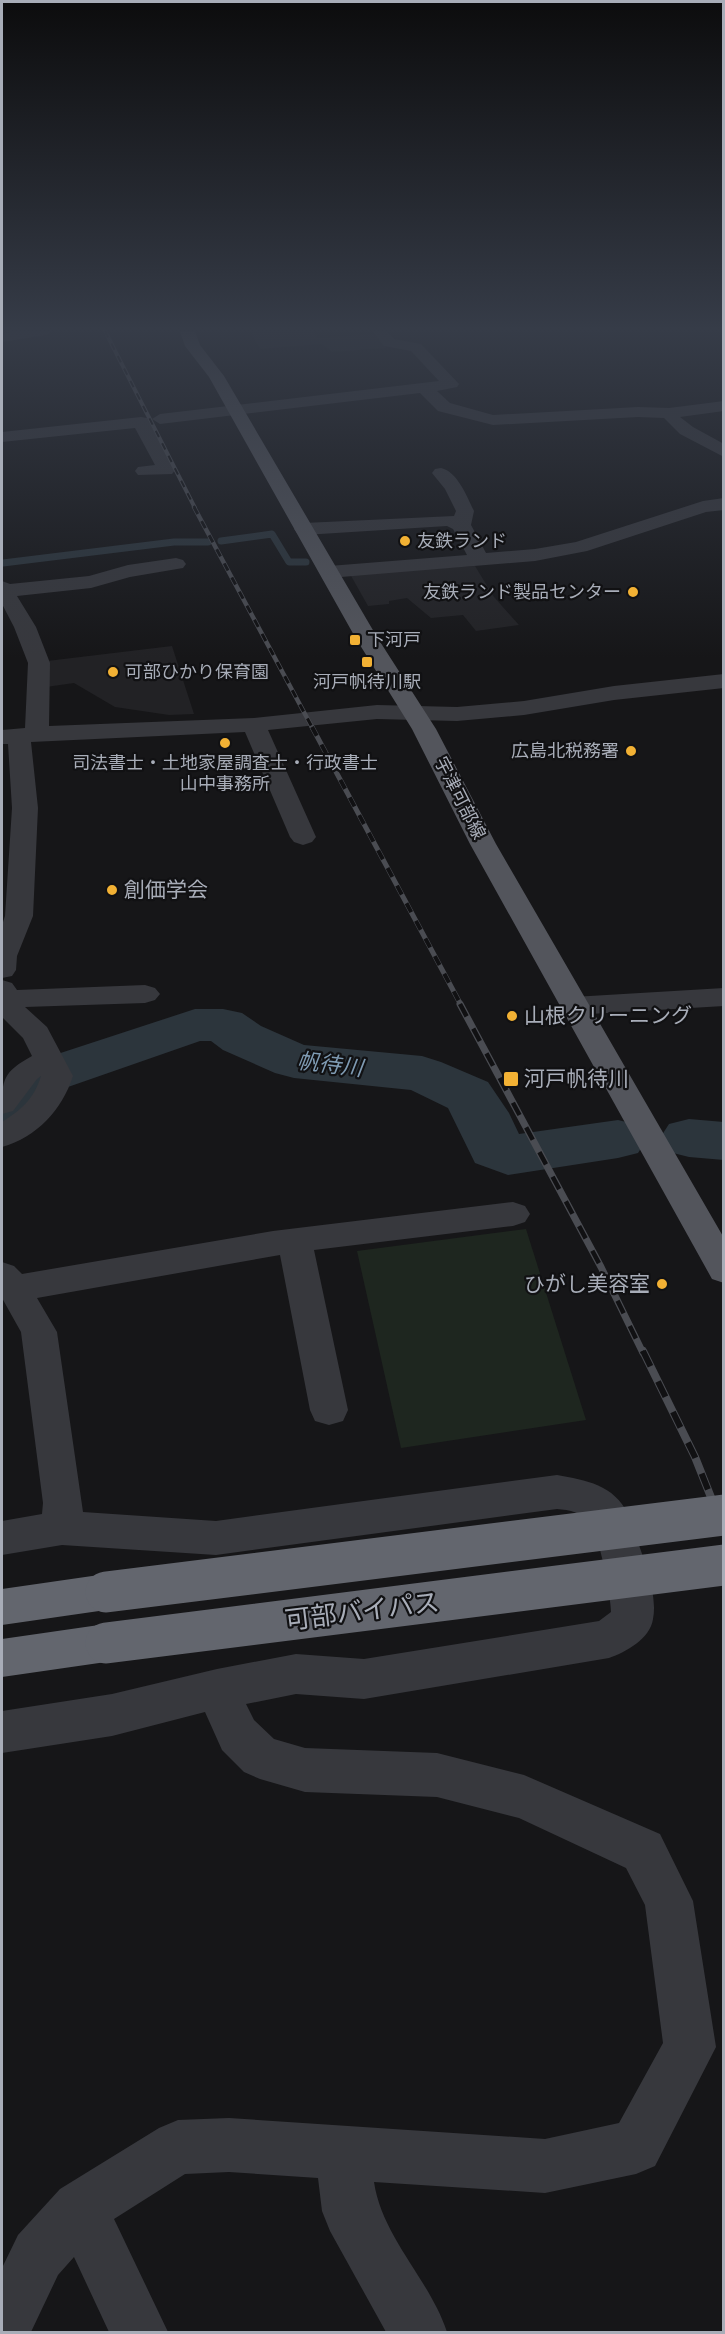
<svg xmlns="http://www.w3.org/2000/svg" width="725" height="2334" font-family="Manrope,'Noto Sans JP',sans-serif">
<rect width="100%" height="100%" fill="#161618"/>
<g fill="#222225">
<polygon points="250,331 313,331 318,338 375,334 386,348 332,352 322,344 260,349"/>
<polygon points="475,566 494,597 519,625 476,631 463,615 431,618 407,598 389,601 389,604 368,606 350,574"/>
<polygon points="172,646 194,714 169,715 115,707 74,683 46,687 47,661"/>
</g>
<polygon fill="#1e261f" points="526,1229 586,1420 401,1448 357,1251"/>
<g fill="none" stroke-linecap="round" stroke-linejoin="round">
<g stroke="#2c353c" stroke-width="7">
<polyline points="221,541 272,534 289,562 306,562"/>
<polyline points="3,563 174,542 208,542"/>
</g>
<g fill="#2c353c" fill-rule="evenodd">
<polygon points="195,1009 223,1009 242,1013 261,1026 304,1045 422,1056 441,1062 488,1082 509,1113 519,1134 618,1120 638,1125 647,1139 638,1153 618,1158 508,1175 475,1163 448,1108 411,1090 294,1078 275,1073 223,1050 211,1041 200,1041 68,1087 27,1133 2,1141 2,1092 30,1063"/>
<polygon points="689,1119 724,1122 724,1160 689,1157 669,1152 660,1138 669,1124"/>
</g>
<g fill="#37383d" fill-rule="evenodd">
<polygon points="15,331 53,331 46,335 2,342 2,334"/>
<polygon points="372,331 387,331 394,339 421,344 459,384 457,387 437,391 450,403 493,415 638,407 669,408 724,401 724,411 680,417 693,427 724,444 724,457 680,434 664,418 638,417 493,425 438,411 420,393 160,424 152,419 160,414 439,381 411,351 384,346"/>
<polygon points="141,417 147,418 149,422 175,470 172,474 138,475 135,471 138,467 155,465 135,428 2,442 2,432"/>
<path d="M 441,468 C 458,472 467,497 474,511 L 471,525 L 486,553 L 535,549 L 576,542 L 703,501 L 724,498 L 724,510 L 706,512 L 587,551 L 535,561 L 329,578 L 322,576 L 319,572 L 322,568 L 329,566 L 467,555 L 453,529 L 447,526 L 304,535 L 297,533 L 294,529 L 297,525 L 304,523 L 454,516 L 456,511 L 445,489 L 432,473 L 435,469 Z"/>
<polygon points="176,558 183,560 186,564 183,568 130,577 91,588 17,596 36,627 50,663 49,726 254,718 377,705 457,707 524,701 614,686 724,674 724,688 614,700 524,715 457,721 377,719 268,730 316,837 312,842 303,845 294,842 290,837 245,732 31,742 38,808 33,916 17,956 16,970 12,976 2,978 2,925 5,916 12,808 8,744 2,744 2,730 25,728 28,663 14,627 2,604 2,581 10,584 89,576 128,565"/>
<path d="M 2,980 L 12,983 L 17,990 L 145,985 L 155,988 L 160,994 L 155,1000 L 145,1003 L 25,1007 L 47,1027 L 73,1076 C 62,1110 37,1137 2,1147 L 2,1122 C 21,1110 34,1099 41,1076 L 37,1079 L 13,1111 L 2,1114 C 2,1081 1,1073 32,1056 L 23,1038 L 2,1017 Z"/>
<polygon points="724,988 724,1006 573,1015 563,1012 558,1006 563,1000 573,997"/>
<path d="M 513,1202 L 525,1206 L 530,1214 L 525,1222 L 513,1226 L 314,1250 L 348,1410 L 343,1421 L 329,1425 L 315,1421 L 310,1410 L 280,1255 L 37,1298 L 57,1332 L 83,1512 L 216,1521 L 557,1475 C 586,1480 614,1485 628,1514 C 637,1543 659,1589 653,1619 C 650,1639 626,1652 609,1658 L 364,1699 L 296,1694 L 246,1704 L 254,1720 L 274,1739 L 305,1748 L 437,1753 L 524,1775 L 660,1834 L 693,1901 L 716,2047 L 655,2166 L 636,2174 L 545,2193 L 374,2182 C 382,2237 430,2280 447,2332 L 386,2332 L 330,2231 L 322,2211 L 318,2178 L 229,2172 L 185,2174 L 114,2219 L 168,2332 L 109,2332 L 74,2257 L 58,2275 L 31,2332 L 2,2332 L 2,2268 L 18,2235 L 60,2189 L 159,2128 L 178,2120 L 229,2118 L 545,2139 L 619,2123 L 663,2043 L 645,1905 L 626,1868 L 519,1818 L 437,1797 L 305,1792 L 260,1779 L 244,1772 L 222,1750 L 205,1712 L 112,1736 L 2,1753 L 2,1711 L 112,1694 L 217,1669 L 296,1654 L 364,1659 L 599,1621 L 611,1612 C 611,1596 599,1536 591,1524 C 583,1512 569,1510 557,1509 L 216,1555 L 62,1545 L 2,1555 L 2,1521 L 42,1514 L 43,1503 L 21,1332 L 2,1298 L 2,1262 L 14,1266 L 22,1274 L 273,1231 Z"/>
</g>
<polygon fill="#53555c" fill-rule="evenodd" points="180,331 195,331 200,345 224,376 377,637 436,729 496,844 724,1238 724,1283 712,1279 470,844 412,729 355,637 209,377 185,346"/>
<g fill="#63666e" fill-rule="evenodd">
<polygon points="106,1574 121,1579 127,1592 121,1605 106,1610 2,1625 2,1589"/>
<polygon points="106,1624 121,1629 128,1643 121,1657 106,1662 2,1677 2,1639"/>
</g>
<g stroke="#4a4c52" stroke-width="4">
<polyline id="rail-far4" points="105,331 195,508"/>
</g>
<g stroke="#4a4c52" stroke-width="4.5">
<polyline id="rail-far3" points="194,507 313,729"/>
</g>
<g stroke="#4a4c52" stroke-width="5">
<polyline id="rail-far2" points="312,727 461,1005"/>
</g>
<g stroke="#4a4c52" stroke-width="7">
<polyline id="rail-far1" points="460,1004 601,1267 643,1353"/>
</g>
<g stroke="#4a4c52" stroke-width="8">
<polyline id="rail" points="643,1351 695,1457 724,1530"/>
</g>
<use href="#rail-far4" stroke="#111113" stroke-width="2" stroke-dasharray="7" stroke-linecap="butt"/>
<use href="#rail-far3" stroke="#111113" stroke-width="3" stroke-dasharray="8" stroke-linecap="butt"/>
<use href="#rail-far2" stroke="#111113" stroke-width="4" stroke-dasharray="10" stroke-linecap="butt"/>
<use href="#rail-far1" stroke="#111113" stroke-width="4.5" stroke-dasharray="14" stroke-linecap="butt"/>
<use href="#rail" stroke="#111113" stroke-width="6" stroke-dasharray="17" stroke-linecap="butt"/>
<g stroke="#63666e" stroke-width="41">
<polyline points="106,1592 724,1515"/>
<polyline points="106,1643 724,1565"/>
</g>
</g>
<linearGradient id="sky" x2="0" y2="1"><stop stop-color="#0c0c0d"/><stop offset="0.5" stop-color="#363c48"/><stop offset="1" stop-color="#363c48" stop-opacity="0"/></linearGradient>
<rect width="725" height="658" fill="url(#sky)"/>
<g fill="#f2b134" stroke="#111113" stroke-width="2">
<circle cx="405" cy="541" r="6"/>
<circle cx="633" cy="592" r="6"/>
<rect x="349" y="634" width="12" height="12" rx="3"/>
<rect x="361" y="656" width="12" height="12" rx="3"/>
<circle cx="113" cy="672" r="6"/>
<circle cx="225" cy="743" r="6"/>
<circle cx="631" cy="751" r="6"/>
<circle cx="112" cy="890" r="6"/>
<circle cx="512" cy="1016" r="6"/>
<rect x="503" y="1071" width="16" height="16" rx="3"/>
<circle cx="662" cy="1284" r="6"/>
</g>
<g text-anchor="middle" stroke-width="4.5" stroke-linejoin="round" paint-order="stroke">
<g font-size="18" fill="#a8adb8" stroke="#111113" text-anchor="start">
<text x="417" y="547">友鉄ランド</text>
<text x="621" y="598" text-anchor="end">友鉄ランド製品センター</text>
<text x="367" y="646">下河戸</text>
<text x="125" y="678">可部ひかり保育園</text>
<text x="367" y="688" text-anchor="middle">河戸帆待川駅</text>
<text x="619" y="757" text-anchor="end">広島北税務署</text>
<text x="225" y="769" text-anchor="middle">司法書士・土地家屋調査士・行政書士<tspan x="225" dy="21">山中事務所</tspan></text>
</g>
<g font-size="18" fill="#a8adb8" stroke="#111113">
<text transform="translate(460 798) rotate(63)" y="6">宇津可部線</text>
</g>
<g font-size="21" fill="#a8adb8" stroke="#111113" text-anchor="start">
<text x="124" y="897">創価学会</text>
<text x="524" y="1023">山根クリーニング</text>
<text x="524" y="1086">河戸帆待川</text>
<text x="650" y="1291" text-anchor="end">ひがし美容室</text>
</g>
<g font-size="22" font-style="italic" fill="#7f9bb3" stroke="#111113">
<text transform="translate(330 1064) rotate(7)" y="8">帆待川</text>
</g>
<g font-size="26" fill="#a8adb8" stroke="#111113">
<text transform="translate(362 1611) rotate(-7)" y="9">可部バイパス</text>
</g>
</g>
<rect width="725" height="2334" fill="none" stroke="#a8adb8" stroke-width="6"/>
</svg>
